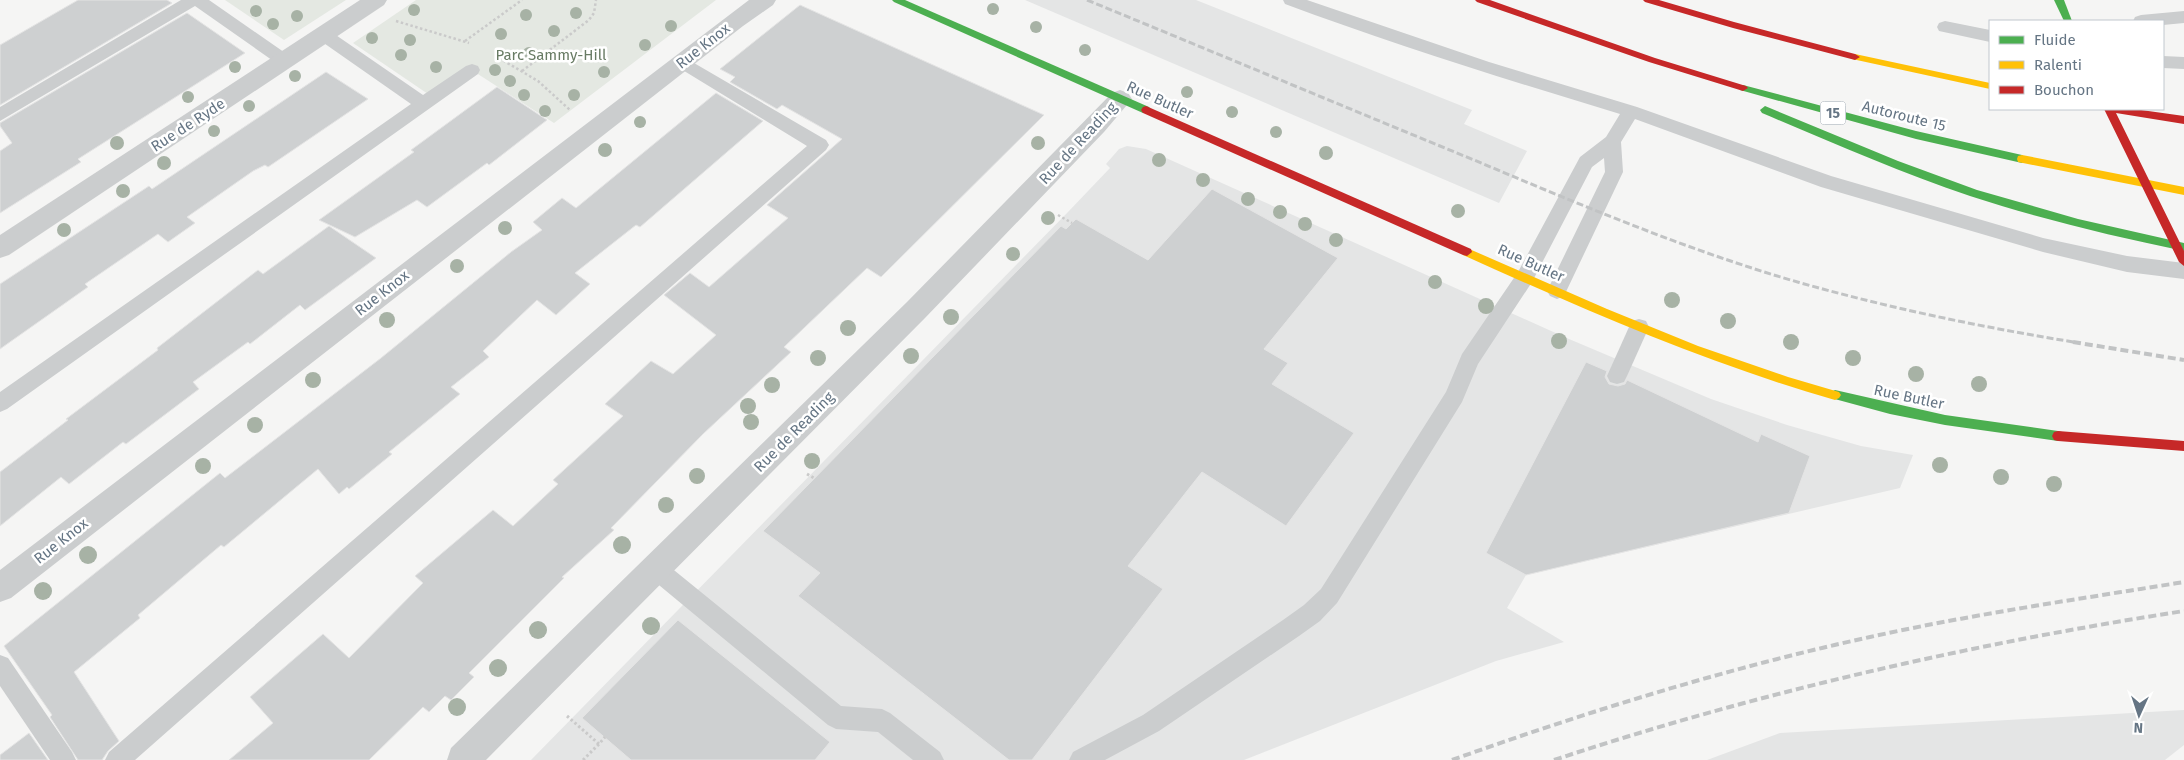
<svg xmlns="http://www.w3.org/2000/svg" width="2184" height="760" font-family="'Fira Sans',sans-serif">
<rect width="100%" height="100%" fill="#f5f5f4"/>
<g fill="#e4e5e5">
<polygon points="1025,0 1196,0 1472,110 1464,124 1527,151 1499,203"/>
<polygon points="1127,146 1146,149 1569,339 1711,399 1787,425 1861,446 1913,455 1900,488 1526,575 1507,608 1564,642 1496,661 1244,760 531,760 1068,212 1110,168 1106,164 1119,149"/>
<polygon points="2184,710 2184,745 2165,760 1707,760 1780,733"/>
</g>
<g fill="#e4e8e2">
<polygon points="225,0 346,0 284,40"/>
<polygon points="416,0 716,0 554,123 467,67 428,94 353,43"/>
</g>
<g fill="#ced0d1" stroke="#e4e4e4">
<polygon points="78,0 167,0 172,3 0,105 0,45"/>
<polygon points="800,5 1044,115 881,277 867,268 784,347 791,352 703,434 611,528 614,530 562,577 564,578 469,673 474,677 451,700 445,696 429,712 423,707 369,760 229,760 273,723 250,697 323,634 349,658 423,583 415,576 493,510 513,526 558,484 553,480 623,416 605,404 651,361 673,374 716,335 664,295 690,273 709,287 788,218 767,205 842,139 782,105 777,109 730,82 735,77 720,69"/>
<polygon points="187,13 245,53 78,159 81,162 0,213 0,151 12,143 0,126 0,123"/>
<polygon points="326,72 368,99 268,167 265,165 253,171 187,217 195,223 168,242 158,234 85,284 88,287 0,349 0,284 149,186 152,189"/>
<polygon points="497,87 547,120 489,165 487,163 427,207 417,200 355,237 319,220 414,152 411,150"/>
<polygon points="716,93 763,121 640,227 636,225 575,273 590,284 556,315 537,300 483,351 489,357 451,387 460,394 389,452 392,454 349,489 347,487 339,494 318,469 224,547 221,545 138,615 140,618 74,672 119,741 108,751 102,760 78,760 50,717 52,715 4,646 220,473 225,478 381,358 511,252 542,230 533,222 562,198 576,208"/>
<polygon points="1212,189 1338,258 1264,349 1288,363 1272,384 1354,433 1286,526 1202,472 1128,566 1163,589 1032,760 1009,760 798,596 820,573 763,531 1061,226 1066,229 1076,219 1148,260"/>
<polygon points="329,226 376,258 305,310 300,305 250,344 248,342 193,382 199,389 126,444 123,442 69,484 61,477 0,526 0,472 68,420 66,419 158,350 157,348 258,270 263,274"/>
<polygon points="1586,362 1607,371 1605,377 1609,384 1618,386 1625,384 1627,380 1758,442 1761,434 1810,456 1789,513 1526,575 1486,553"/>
<polygon points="678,620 830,742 815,760 631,760 582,718"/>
<polygon points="29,733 48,760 0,760 0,755"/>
</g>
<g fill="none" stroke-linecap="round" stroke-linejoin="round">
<g stroke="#cacaca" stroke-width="2.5" stroke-dasharray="2.5 2.5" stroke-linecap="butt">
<polyline points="396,21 469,43"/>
<polyline points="465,41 522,0"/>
<polyline points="499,58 538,81 570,110"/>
<polyline points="522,71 589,20 594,13 596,0"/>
<polyline points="1058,215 1072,223"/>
</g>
<g stroke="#cacaca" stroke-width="3" stroke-dasharray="2.5 2.5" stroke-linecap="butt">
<polyline points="807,474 814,478"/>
<polyline points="567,716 599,744 605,737"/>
<polyline points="583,760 599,744"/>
</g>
<g fill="#cbcdce" fill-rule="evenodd">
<polygon points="181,0 209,0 291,57 293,61 291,65 285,67 279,65 195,6 0,121 0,107"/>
<path d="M 1283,0 L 1307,0 L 1489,62 L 1637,107 L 1831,176 L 2043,238 L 2127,256 L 2184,263 L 2184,279 L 2127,272 L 2043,252 L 1821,187 L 1635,119 L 1621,142 L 1623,172 L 1564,296 L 1557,299 L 1550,296 L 1547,291 L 1605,172 L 1604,158 L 1592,167 L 1532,282 L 1478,364 L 1462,402 L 1337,603 L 1320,621 L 1299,636 L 1159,731 L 1105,760 L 1069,760 L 1073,752 L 1143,715 L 1283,620 L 1304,605 L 1321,589 L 1446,392 L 1462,354 L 1518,272 L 1580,157 L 1606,137 L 1620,114 C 1508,80 1395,45 1285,4 Z"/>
<polygon points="2184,11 2184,23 2163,25 2163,21 2133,21 2135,17 2141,15"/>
<polygon points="1945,21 1990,30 1990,42 1939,31 1937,27 1939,23"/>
<polygon points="324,29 330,31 423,95 466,66 472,64 478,66 480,70 478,74 7,409 0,412 0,392 411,104 318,39 316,35 318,31"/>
<polygon points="682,56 826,140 829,145 826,150 135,760 105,760 109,752 807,146 676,66 674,62 676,58"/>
<polygon points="2163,56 2184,57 2184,69 2163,68"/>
<polygon points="1639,319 1646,321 1649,327 1627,376 1624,382 1617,384 1610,382 1607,376 1629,327 1632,321"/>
<polygon points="656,559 664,562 841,706 882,709 890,713 940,752 944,760 913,760 878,732 836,729 828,725 648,576 645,569 648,562"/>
<polygon points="0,655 8,658 72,752 76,760 50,760 0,686"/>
</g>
<g fill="#cbcdce" fill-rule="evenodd">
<polygon points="360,0 387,0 384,5 9,255 0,258 0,235"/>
<polygon points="749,0 776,0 773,5 743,26 11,598 0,602 0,570"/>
<polygon points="1120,90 1128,93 1132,99 1104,132 925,318 486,760 447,760 451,748 907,302 1112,93"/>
</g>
<g fill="#4caf50" fill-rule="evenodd">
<polygon points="892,0 905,0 1149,107 1151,110 1149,113 1143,113 894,2"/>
<polygon points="2054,0 2064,0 2072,21 2064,21"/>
<polygon points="1743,85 1916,131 2022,155 2027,159 2022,163 1916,139 1740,90 1740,86"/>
<path d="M 1765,106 L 1898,161 L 1977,190 L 2078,219 L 2184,243 L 2184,251 C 2112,236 2040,219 1970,196 C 1899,172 1830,142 1762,113 L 1760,110 Z"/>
<polygon points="1835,390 1945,415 2058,431 2062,432 2064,436 2062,440 2058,441 1945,425 1890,414 1831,398 1829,395 1831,392"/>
</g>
<g fill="#ffc107" fill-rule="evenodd">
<polygon points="1855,54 1990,83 1990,89 1852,59 1850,57"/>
<polygon points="2022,155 2184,187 2184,195 2018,162 2017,159 2018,156"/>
<path d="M 1467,248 L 1607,309 L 1698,346 L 1788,377 L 1839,392 L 1841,395 L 1839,398 L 1835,400 C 1706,363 1585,310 1463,255 L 1462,252 Z"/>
</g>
<g fill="#c62828" fill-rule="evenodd">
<polygon points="1475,0 1490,0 1655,58 1746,86 1748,88 1743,91 1649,62 1477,2"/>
<polygon points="1643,0 1659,0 1734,22 1855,54 1860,57 1855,60 1733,28 1645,2"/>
<polygon points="1146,106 1471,249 1472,252 1467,256 1463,255 1143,113 1141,110 1143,107"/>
<polygon points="2104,109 2134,109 2184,116 2184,124 2116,113 2184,251 2184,266 2179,262"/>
<polygon points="2058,431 2184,441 2184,451 2058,441 2054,440 2052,436 2054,432"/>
</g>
<path stroke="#c1c3c4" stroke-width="3" stroke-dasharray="7 3" stroke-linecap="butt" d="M 1087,0 C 1216,53 1345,107 1474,160 C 1581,205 1689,251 1801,283 C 1893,309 1986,328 2080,343"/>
<g stroke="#c1c3c4" stroke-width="4" stroke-dasharray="8 4" stroke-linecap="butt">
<polyline points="2073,342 2184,360"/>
<path d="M 1452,760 C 1589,711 1728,668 1870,637 C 1974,614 2079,599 2184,582"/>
<path d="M 1554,760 C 1759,692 1971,644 2184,611"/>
</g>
</g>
<g fill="#a7b2a5">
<circle cx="993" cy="9" r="6"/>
<circle cx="414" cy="10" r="6"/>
<circle cx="256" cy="11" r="6"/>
<circle cx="576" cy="13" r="6"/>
<circle cx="526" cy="15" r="6"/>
<circle cx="297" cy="16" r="6"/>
<circle cx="273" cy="24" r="6"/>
<circle cx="671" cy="26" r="6"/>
<circle cx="1036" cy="27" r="6"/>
<circle cx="554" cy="31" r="6"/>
<circle cx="501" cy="34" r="6"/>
<circle cx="372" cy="38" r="6"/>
<circle cx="410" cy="40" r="6"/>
<circle cx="645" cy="45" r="6"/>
<circle cx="1085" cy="50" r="6"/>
<circle cx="529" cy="53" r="6"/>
<circle cx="401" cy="55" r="6"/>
<circle cx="235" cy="67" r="6"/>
<circle cx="436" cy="67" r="6"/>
<circle cx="495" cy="70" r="6"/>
<circle cx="604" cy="72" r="6"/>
<circle cx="295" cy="76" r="6"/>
<circle cx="510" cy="81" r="6"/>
<circle cx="1187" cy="92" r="6"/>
<circle cx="524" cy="95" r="6"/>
<circle cx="574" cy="95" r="6"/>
<circle cx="188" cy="97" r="6"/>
<circle cx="249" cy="106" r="6"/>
<circle cx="545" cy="111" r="6"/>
<circle cx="1232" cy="112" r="6"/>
<circle cx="640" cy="122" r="6"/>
<circle cx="214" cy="131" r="6"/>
<circle cx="1276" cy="132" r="6"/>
<circle cx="117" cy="143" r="7"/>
<circle cx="1038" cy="143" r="7"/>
<circle cx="605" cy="150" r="7"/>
<circle cx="1326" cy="153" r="7"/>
<circle cx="1159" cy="160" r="7"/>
<circle cx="164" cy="163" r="7"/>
<circle cx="1203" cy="180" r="7"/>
<circle cx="123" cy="191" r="7"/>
<circle cx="1248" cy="199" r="7"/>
<circle cx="1458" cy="211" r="7"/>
<circle cx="1280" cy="212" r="7"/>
<circle cx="1048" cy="218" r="7"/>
<circle cx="1305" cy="224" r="7"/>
<circle cx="505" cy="228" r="7"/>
<circle cx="64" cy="230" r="7"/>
<circle cx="1336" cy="240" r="7"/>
<circle cx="1013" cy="254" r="7"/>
<circle cx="457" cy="266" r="7"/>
<circle cx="1435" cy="282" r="7"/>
<circle cx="1672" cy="300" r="8"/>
<circle cx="1486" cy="306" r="8"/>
<circle cx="951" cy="317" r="8"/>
<circle cx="387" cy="320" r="8"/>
<circle cx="1728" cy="321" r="8"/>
<circle cx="848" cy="328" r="8"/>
<circle cx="1559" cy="341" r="8"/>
<circle cx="1791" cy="342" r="8"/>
<circle cx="911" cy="356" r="8"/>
<circle cx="818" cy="358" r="8"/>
<circle cx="1853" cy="358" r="8"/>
<circle cx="1916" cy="374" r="8"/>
<circle cx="313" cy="380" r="8"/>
<circle cx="1979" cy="384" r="8"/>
<circle cx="772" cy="385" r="8"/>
<circle cx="748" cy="406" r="8"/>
<circle cx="751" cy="422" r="8"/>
<circle cx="255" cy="425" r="8"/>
<circle cx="812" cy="461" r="8"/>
<circle cx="1940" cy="465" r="8"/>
<circle cx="203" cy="466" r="8"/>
<circle cx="697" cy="476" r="8"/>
<circle cx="2001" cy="477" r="8"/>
<circle cx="2054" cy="484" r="8"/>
<circle cx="666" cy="505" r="8"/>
<circle cx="622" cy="545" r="9"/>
<circle cx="88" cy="555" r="9"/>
<circle cx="43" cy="591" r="9"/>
<circle cx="651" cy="626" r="9"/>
<circle cx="538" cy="630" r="9"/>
<circle cx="498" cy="668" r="9"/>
<circle cx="457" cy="707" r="9"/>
</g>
<g text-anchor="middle" stroke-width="5" stroke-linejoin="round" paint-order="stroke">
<rect fill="#fff" stroke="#939ea9" stroke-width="1" x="1820.5" y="101.5" width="25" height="23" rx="4"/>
<g font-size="14" font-weight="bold" fill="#657584">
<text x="1833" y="118">15</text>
</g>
<g font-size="15" fill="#657584" stroke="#fff">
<text transform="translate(703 46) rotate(-38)" y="5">Rue Knox</text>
<text transform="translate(1160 100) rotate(24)" y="5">Rue Butler</text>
<text transform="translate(1904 116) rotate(14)" y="5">Autoroute 15</text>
<text transform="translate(188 125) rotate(-33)" y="5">Rue de Ryde</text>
<text transform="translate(1078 143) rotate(-47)" y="5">Rue de Reading</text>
<text transform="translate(1531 263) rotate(24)" y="5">Rue Butler</text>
<text transform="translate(382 293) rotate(-38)" y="5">Rue Knox</text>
<text transform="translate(1909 397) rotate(12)" y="5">Rue Butler</text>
<text transform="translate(794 432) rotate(-45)" y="5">Rue de Reading</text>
<text transform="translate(61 541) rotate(-38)" y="5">Rue Knox</text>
</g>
<g font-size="15" fill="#687b64" stroke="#fff">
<text x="551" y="60">Parc Sammy-Hill</text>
</g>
</g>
<rect x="1989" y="20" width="175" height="90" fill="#ffffff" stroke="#c1c8ce"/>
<rect x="1999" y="36" width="25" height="8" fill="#4caf50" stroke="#c1c8ce"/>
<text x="2034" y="45" font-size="15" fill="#657584">Fluide</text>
<rect x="1999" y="61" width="25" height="8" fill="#ffc107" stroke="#c1c8ce"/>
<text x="2034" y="70" font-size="15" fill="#657584">Ralenti</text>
<rect x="1999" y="86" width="25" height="8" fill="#c62828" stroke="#c1c8ce"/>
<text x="2034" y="95" font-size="15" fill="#657584">Bouchon</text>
<g transform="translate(2139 715) rotate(183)" stroke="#ffffff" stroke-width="4" paint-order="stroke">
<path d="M0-4L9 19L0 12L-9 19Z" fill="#657584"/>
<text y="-8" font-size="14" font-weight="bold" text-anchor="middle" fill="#657584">N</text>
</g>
</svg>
